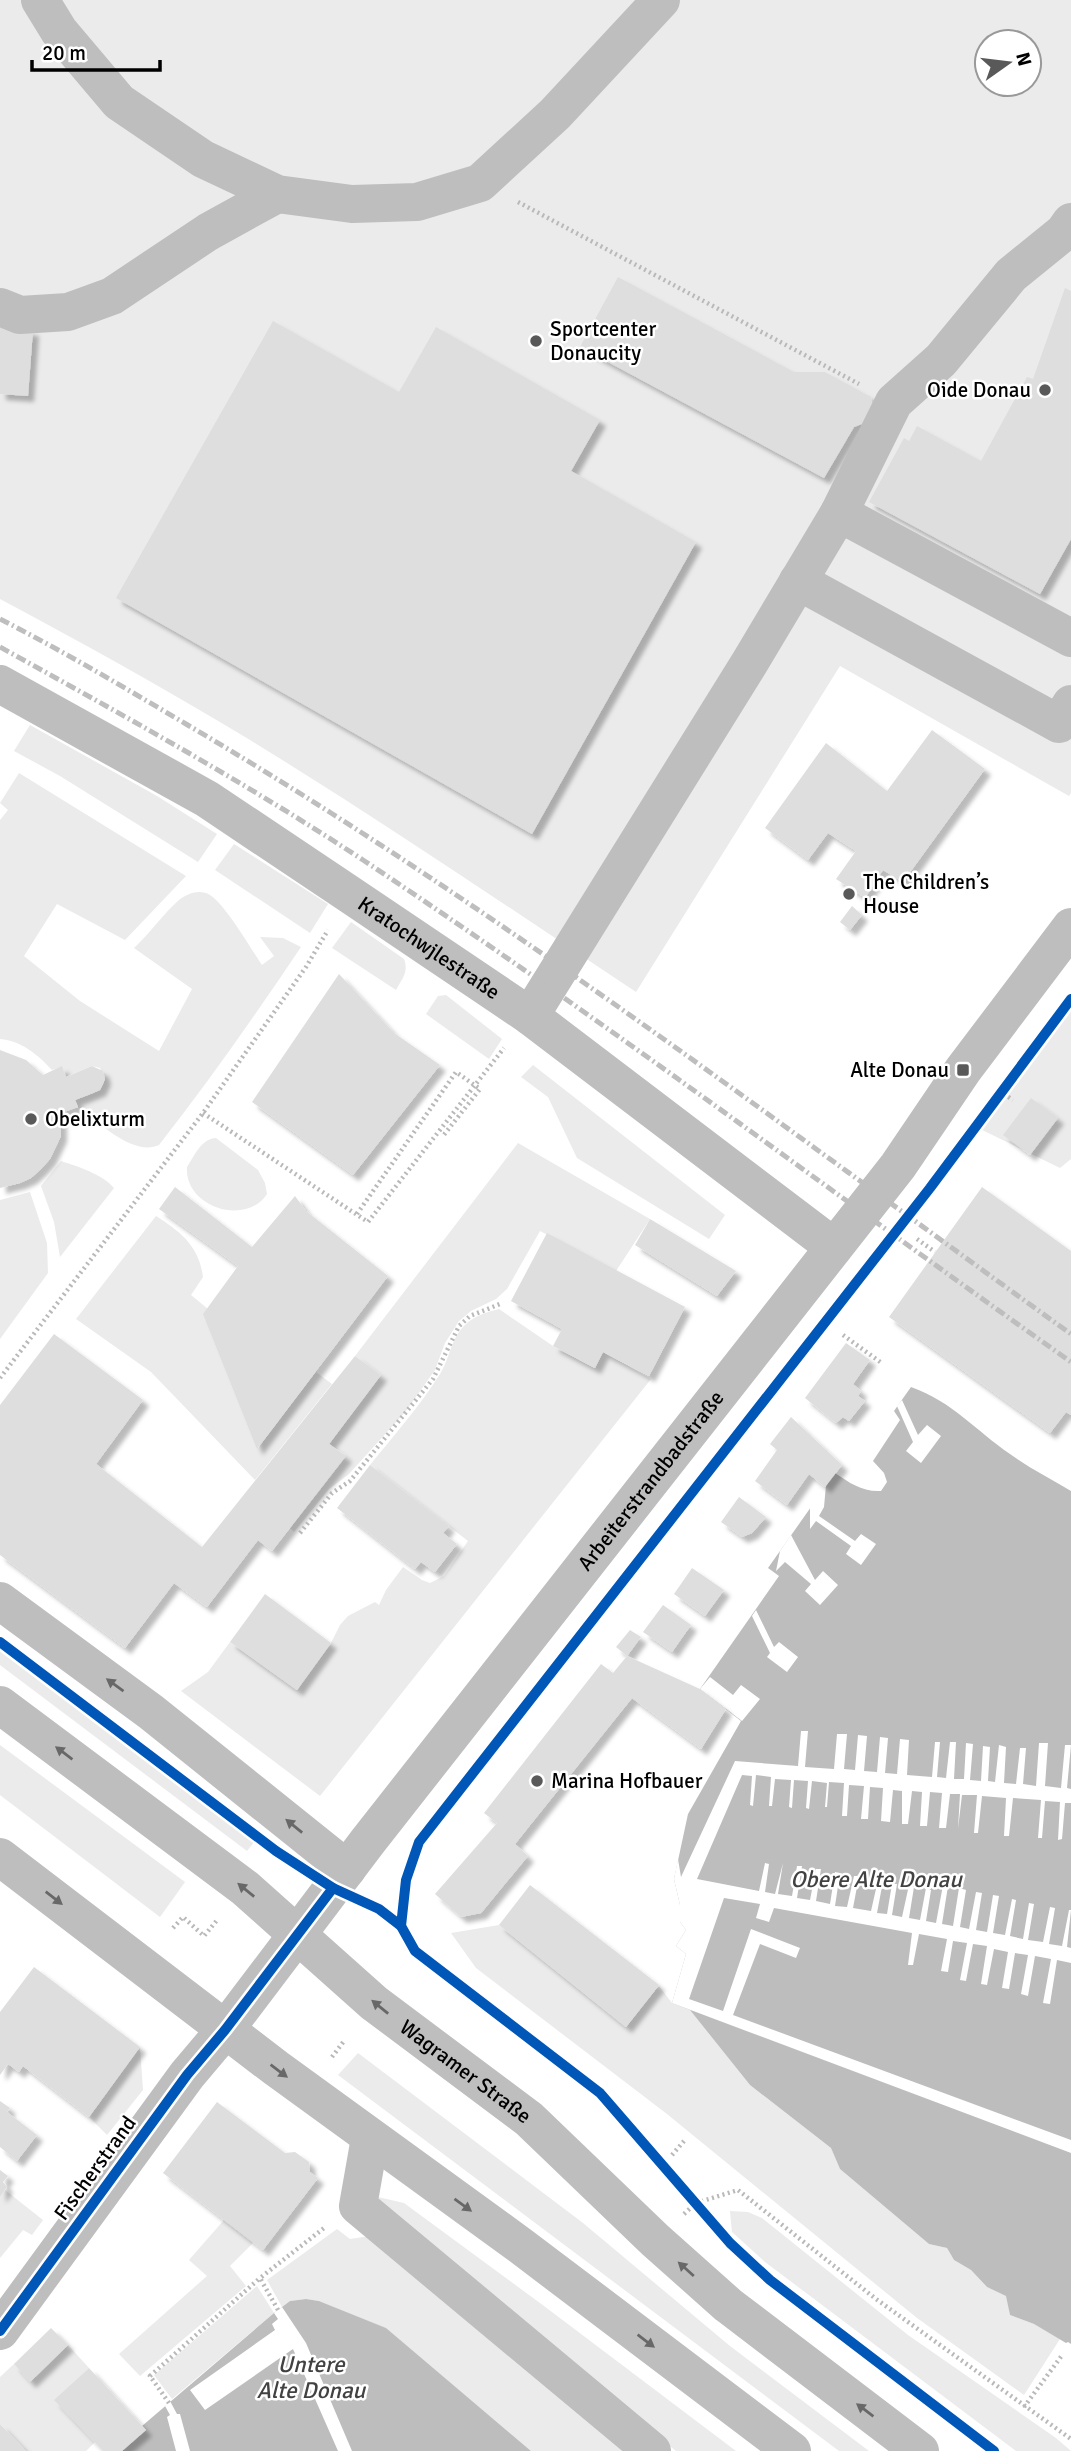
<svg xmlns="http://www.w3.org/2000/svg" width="1071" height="2451" font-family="Signika,sans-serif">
<defs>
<filter id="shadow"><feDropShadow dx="6" dy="6" stdDeviation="2" flood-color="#0004"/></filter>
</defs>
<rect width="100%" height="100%" fill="#fff"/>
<g fill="#ebebeb" fill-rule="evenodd">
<path d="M 0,0 L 1071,0 L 1071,793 L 1069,796 L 840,666 L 636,992 C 505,905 375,816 240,734 C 162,687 81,642 0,599 ZM 987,42 L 1029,42 L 1029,84 L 987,84 Z"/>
<polygon points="30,725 157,796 217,834 198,862 60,776 14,751"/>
<path d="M 19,773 L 186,876 L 125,940 L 57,904 L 24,956 L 80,1001 L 159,1051 L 192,989 L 134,948 C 150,933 163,914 179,900 C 188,893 200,889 210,895 C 225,904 251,949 262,965 L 274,956 L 260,937 L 283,938 L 301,947 C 256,1014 209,1081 159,1145 C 134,1157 98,1122 78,1107 L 75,1100 C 88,1095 102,1094 105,1079 L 100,1068 L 92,1066 L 66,1077 L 62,1067 L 52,1070 C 38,1055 22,1041 0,1039 L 0,820 L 8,810 L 0,803 Z"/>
<polygon points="234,844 328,904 310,933 215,870"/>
<path d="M 351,922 L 404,959 C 409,972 402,979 396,990 L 332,948 Z"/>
<polygon points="446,995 502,1039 489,1059 426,1014 438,996"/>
<polygon points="1071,999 1071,1159 1060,1168 976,1127"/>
<polygon points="533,1065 725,1215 709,1239 577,1158 548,1097 521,1077"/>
<path d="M 216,1138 L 258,1170 L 265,1183 L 267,1194 C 246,1227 184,1207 187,1167 C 195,1155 201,1139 216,1138 Z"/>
<polygon points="518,1143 650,1219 616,1271 540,1231 507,1289 496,1299 471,1311 459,1321 445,1343 435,1370 406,1411 349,1474 329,1489 294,1532 290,1528 345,1455 329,1444 381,1375 355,1356"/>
<path d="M 61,1161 C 79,1167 102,1174 114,1188 L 60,1257 L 54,1222 L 41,1186 Z"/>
<polygon points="30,1192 47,1243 48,1273 0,1339 0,1200"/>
<path d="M 156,1216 C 181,1232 199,1246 203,1277 L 191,1295 L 208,1309 L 258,1448 L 316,1372 L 332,1384 L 255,1480 L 151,1372 L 76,1319 Z"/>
<path d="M 499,1309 L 553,1346 L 594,1368 L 603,1352 L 651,1379 L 320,1796 L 181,1691 L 208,1672 L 230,1642 L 297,1690 L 331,1643 L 340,1625 L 348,1616 L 375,1602 L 379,1605 L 386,1590 L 403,1567 L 422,1580 L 430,1583 L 444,1576 L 468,1541 L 370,1465 C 394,1435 420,1406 440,1374 C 450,1358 451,1338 465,1325 C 474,1316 487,1312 499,1309 Z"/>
<polygon points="0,1650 255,1841 247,1851 0,1665"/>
<polygon points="0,1745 185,1882 160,1917 0,1795"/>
<polygon points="499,1925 626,2027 659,1986 672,2003 690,2010 750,2085 831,2148 840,2169 929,2244 947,2248 954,2260 971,2270 987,2287 1007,2296 1010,2315 1034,2324 1060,2339 1024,2395 917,2318 667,2114 476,1968 451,1933"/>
<polygon points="140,2047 143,2090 107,2135 89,2117"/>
<polygon points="358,2053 583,2223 730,2346 869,2451 839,2451 338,2075"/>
<polygon points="5,2190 43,2220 32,2235 23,2230 0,2258 0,2197"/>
<polygon points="378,2197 404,2203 544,2306 736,2451 676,2451 393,2225"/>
<polygon points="730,2211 748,2212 762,2218 908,2335 1056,2438 1071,2451 1016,2451 765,2262 732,2232"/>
<polygon points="224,2220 254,2242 230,2266 246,2286 140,2376 119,2354 207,2276 189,2260"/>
<polygon points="337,2229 350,2239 376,2235 625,2451 531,2451 385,2328 319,2301 306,2299 290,2301 282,2307 267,2280"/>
<polygon points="257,2286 274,2313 172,2399 154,2375"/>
<polygon points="68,2345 89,2368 55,2400 95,2442 86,2451 26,2451 0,2424 0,2377 14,2364 31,2381"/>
</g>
<g fill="#bdbdbd">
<path d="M 911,1387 C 953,1402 975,1430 1010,1454 C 1029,1468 1051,1479 1071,1491 L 1071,2344 L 1068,2342 L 1066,2343 L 1034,2324 L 1010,2315 L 1006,2296 L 987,2287 L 971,2270 L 954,2260 L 947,2248 L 929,2244 L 840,2169 L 831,2148 L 750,2085 L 690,2010 L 672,2003 L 686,1954 L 676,1946 L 686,1930 L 680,1922 L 680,1905 L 674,1879 L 688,1814 L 741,1721 L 700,1689 L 779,1576 L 768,1568 L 835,1473 C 850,1483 862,1492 881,1491 L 887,1482 L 884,1473 L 873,1461 L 900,1420 L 894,1411 Z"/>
<polygon points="306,2299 319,2301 386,2328 531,2451 122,2451 146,2430 142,2426 274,2313 290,2301"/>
</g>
<g fill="#fff">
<polygon points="902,1400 918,1435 927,1425 941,1436 921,1463 906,1451 913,1442 897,1406"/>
<polygon points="826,1485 824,1507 819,1516 855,1541 861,1534 876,1544 861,1565 846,1554 851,1546 816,1521 810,1529 810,1507"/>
<polygon points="791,1535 815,1580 823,1571 838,1585 820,1605 805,1591 811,1584 785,1562 776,1571 780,1551"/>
<polygon points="756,1610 774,1647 779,1642 798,1657 787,1672 767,1657 770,1653 752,1616"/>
<polygon points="710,1677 733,1695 741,1685 760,1699 742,1721 700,1689"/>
<polygon points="801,1731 808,1731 805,1767 834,1769 837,1734 847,1734 844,1769 855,1770 858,1735 867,1736 864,1771 877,1772 880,1737 888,1738 885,1773 897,1774 900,1739 909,1740 907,1775 932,1777 935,1742 940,1742 937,1777 946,1778 950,1742 956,1742 954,1779 964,1779 966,1743 973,1744 970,1780 981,1781 983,1746 990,1747 988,1781 995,1782 999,1745 1006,1747 1004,1783 1016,1784 1020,1748 1026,1748 1023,1784 1036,1786 1039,1743 1048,1743 1045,1786 1061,1788 1065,1745 1071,1745 1067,1788 1071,1789 1071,1803 1065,1803 1062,1839 1058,1840 1060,1802 1045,1801 1042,1838 1038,1838 1041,1800 1013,1798 1009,1836 1004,1836 1006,1798 982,1796 978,1833 974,1833 977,1795 962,1795 958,1829 960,1794 950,1794 946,1828 939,1828 942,1793 930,1792 927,1826 920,1826 922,1792 912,1791 908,1824 902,1824 902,1791 893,1790 890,1822 881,1821 883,1788 870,1787 868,1819 861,1819 864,1786 849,1785 847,1816 842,1816 844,1783 829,1782 827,1807 825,1807 827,1783 812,1781 809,1809 806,1808 808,1781 794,1780 792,1808 789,1807 791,1780 775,1779 772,1806 769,1806 771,1777 756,1775 753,1806 750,1805 752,1776 742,1775 697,1879 759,1891 765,1863 769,1864 765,1892 775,1894 783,1863 778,1894 792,1896 797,1866 802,1866 797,1898 810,1900 816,1869 821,1869 816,1901 830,1904 835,1872 840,1873 835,1906 847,1907 854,1876 859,1876 853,1908 871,1911 878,1880 883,1881 877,1913 887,1914 892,1884 897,1884 892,1915 902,1917 909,1885 914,1887 909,1918 920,1920 926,1888 931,1890 926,1921 936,1923 943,1885 948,1886 942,1924 953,1926 959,1888 966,1890 960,1927 969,1929 976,1892 982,1893 976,1930 987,1932 993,1895 999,1896 993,1933 1005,1935 1012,1899 1016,1900 1010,1936 1023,1939 1029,1903 1034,1904 1028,1940 1043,1942 1050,1907 1055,1908 1049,1944 1062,1946 1069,1910 1071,1910 1067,1947 1071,1948 1071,1963 1057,1960 1050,2004 1043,2003 1051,1959 1035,1956 1028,1996 1021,1994 1028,1955 1015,1953 1009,1989 1002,1988 1008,1952 994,1949 987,1985 981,1984 987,1946 973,1944 966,1981 960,1980 967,1943 953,1941 948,1972 941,1971 947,1939 919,1934 913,1965 908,1965 912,1933 774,1908 769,1922 756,1918 760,1904 724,1898 689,1999 723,2011 751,1929 800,1948 796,1958 760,1944 733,2015 1071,2140 1071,2153 672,2003 686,1954 676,1946 686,1930 680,1922 680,1905 674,1879 678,1859 681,1877 735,1761 798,1766"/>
<polygon points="282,2307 306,2343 352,2451 338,2451 293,2349 205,2410 190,2390 275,2330 272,2324 278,2319 274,2313"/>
<polygon points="170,2401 177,2414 180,2414 190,2451 176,2451 167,2417 170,2415 165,2406"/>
</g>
<g fill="#dedede" filter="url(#shadow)">
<polygon points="618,277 794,372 825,372 871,397 874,410 867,422 854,427 824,478 580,347"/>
<polygon points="1065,288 1071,291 1071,539 1040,594 869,502 904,438 909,441 917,426 981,461 1027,377 1033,379"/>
<polygon points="273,321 399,392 436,327 600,420 571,471 696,542 532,834 116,598"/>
<polygon points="0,327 33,330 28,396 0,394"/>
<polygon points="932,730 985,769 903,882 883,870 865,898 836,879 856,851 828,833 808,860 765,828 826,743 887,791"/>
<polygon points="852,906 862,915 850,930 840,922"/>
<polygon points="339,974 394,1033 440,1065 353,1175 252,1102"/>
<polygon points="0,1050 26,1060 43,1075 62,1066 66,1077 92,1066 103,1071 105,1079 100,1090 75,1100 78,1107 61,1113 61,1136 50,1159 41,1169 31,1178 20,1183 0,1188"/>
<polygon points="1031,1098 1058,1118 1030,1155 1003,1135"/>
<polygon points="175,1187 252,1247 295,1196 306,1211 388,1276 257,1449 203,1314 238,1266 159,1209"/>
<polygon points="982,1187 1071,1251 1071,1415 1066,1412 1050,1433 889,1317"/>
<polygon points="650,1219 736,1271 717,1296 635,1245"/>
<polygon points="547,1233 685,1307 649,1376 603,1352 595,1368 553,1346 562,1329 511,1301"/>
<polygon points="54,1334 143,1400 96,1464 202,1547 355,1356 381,1375 329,1444 346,1456 272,1551 258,1540 207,1607 174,1583 125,1648 0,1555 0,1405"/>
<polygon points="846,1343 870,1360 853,1384 861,1391 858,1396 865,1401 849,1421 843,1417 836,1423 805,1398"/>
<polygon points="791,1417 842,1465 825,1487 809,1474 787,1505 755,1481 777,1450 770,1444"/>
<polygon points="370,1465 449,1526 443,1533 457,1544 435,1572 421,1562 415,1569 337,1508"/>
<polygon points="739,1497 766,1517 752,1533 742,1537 721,1522"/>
<polygon points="692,1568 724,1590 705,1616 674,1594"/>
<polygon points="265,1594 331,1643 297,1690 230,1642"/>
<polygon points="663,1605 691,1625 672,1652 643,1632"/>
<polygon points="630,1630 641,1637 627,1656 616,1647"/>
<polygon points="627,1656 700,1689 726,1709 701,1749 632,1698 515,1844 528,1856 481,1913 461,1917 435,1894 497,1823 484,1813 601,1664 613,1673"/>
<polygon points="530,1885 659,1985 626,2027 499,1925"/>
<polygon points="34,1967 140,2047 89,2117 23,2066 19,2072 8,2064 0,2075 0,2012"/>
<polygon points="0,2101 10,2108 7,2112 37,2135 17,2161 0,2147"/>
<polygon points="217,2102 285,2153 295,2152 309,2162 310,2172 318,2178 263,2250 163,2173"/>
<polygon points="0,2170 8,2176 3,2182 7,2187 0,2197"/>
<polygon points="51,2328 68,2345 30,2382 14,2364"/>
<polygon points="89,2368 146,2430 122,2451 103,2451 54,2400"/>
<polygon points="0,2424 26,2451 0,2451"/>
</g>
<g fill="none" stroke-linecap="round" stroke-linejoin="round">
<g stroke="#b9b9b9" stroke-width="4.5" stroke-dasharray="2 3.5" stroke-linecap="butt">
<polyline points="518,202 859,384"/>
<polyline points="999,1091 1013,1100"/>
<polyline points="203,1113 368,1222 504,1048"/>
<polyline points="357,1214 456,1072 480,1089 443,1136"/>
<polyline points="917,1239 935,1252"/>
<polyline points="843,1335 883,1364"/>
<polyline points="0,1378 203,1113 306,967 328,930"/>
<polyline points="300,1533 332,1493 350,1481 433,1379 459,1326 470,1316 500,1304"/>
<polyline points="173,1928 183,1917 204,1936 218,1919"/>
<polyline points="332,2057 344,2041"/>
<polyline points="672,2155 684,2141"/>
<polyline points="684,2214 696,2203 738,2190 876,2299 1071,2439"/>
<polyline points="278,2310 260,2278 324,2228"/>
<polyline points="169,2403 150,2376 260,2278"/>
<polyline points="1024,2407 1063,2354"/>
</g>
<g stroke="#bebebe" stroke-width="38">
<polyline points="40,0 59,31 119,102 203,159 277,194 352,204 417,202 480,183 555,114 661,0"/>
<polyline points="0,307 20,315 68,312 112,296 208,232 277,194"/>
<polyline points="839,513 1071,638"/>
<polyline points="798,581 1059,724 1071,704"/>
<path id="s1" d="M 0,684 L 207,799 L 349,894 L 530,1016 L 834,1247"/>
<polyline points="530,1016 750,662 839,513 894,402 941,360 1011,275 1064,232 1071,222"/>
<polyline points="0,1601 151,1712 347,1869"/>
<polyline points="370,2138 358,2206 652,2451"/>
<polyline points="0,2331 187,2075 225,2030"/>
</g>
<g stroke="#bebebe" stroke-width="38">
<path id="s2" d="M 0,1705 L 245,1888 L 374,2003 L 529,2119 L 655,2240 L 728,2305 L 920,2451"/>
<polyline points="0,1857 276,2068 521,2246 792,2451"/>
<path id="s3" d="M 225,2030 L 368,1841 L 898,1166 L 963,1070 L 1071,927"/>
</g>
<g stroke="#bebebe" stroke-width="5" stroke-dasharray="10 3.5 2 3.5" stroke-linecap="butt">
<path d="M 0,619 C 63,651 125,688 186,724 C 495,906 780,1125 1071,1334"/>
<path d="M 0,647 C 123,715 246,783 363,860 C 604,1020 835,1195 1071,1362"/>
</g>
<g stroke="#fff" stroke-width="15">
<g id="cycleway">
<polyline points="0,1642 276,1851 333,1888 379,1909 401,1926 415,1951 600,2093 730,2243 770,2280 994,2451"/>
<polyline points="401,1926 406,1880 419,1842 930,1188 1071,999"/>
<polyline points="0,2331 187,2075 225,2030 333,1888"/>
</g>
</g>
<use href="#cycleway" stroke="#0057b8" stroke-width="10"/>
</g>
<defs><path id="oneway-solid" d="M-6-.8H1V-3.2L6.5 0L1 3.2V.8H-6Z" transform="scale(1.75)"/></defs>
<g fill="#686868">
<use href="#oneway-solid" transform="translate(115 1685) rotate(-144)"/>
<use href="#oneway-solid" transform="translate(64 1753) rotate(-143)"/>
<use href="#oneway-solid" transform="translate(294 1826) rotate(-141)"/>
<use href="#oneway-solid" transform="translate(246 1890) rotate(-141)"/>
<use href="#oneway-solid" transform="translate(54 1898) rotate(38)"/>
<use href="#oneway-solid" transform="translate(380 2007) rotate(-141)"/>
<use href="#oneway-solid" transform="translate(279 2071) rotate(37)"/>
<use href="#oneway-solid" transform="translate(463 2205) rotate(36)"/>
<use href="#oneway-solid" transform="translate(686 2269) rotate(-138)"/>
<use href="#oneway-solid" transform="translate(646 2341) rotate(37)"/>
<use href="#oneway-solid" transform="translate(865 2410) rotate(-143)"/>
</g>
<g fill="#595959" stroke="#fff" stroke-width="2.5">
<circle cx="536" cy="341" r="7"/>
<circle cx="1045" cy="390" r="7"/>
<circle cx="849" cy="894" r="7"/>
<rect x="956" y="1063" width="14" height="14" rx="3.5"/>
<circle cx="31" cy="1119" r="7"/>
<circle cx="537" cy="1781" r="7"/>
</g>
<g text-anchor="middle" stroke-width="5" stroke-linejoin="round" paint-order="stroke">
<g font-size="21" fill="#000" stroke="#fff" text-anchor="start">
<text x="550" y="336">Sportcenter<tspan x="550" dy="24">Donaucity</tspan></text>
<text x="1031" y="397" text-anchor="end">Oide Donau</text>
<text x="863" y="889">The Children’s<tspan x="863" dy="24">House</tspan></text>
<text x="949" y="1077" text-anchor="end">Alte Donau</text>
<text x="45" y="1126">Obelixturm</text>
<text x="551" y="1788">Marina Hofbauer</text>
</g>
<g font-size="21" fill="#000" stroke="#fff">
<text dy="7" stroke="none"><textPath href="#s1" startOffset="504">Kratochwjlestraße</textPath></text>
<text dy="7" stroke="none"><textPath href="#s3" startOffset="695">Arbeiterstrandbadstraße</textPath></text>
<text dy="7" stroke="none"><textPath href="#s2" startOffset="593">Wagramer Straße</textPath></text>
<text transform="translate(95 2168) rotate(-54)" y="7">Fischerstrand</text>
</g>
<g font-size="23" font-style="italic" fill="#424242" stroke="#fff">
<text x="876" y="1887">Obere Alte Donau</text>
<text x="311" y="2372">Untere<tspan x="311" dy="26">Alte Donau</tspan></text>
</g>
</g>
<g transform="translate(1008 63) rotate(76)"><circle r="33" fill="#ffffff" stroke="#999999" stroke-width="2"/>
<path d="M0-5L12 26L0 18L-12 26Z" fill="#595959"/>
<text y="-10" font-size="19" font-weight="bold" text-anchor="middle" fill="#000000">N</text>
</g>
<path d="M32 60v10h128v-10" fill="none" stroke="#000000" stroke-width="3.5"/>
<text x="42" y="60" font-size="21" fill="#000000" stroke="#ffffff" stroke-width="5" paint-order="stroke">20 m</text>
</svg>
